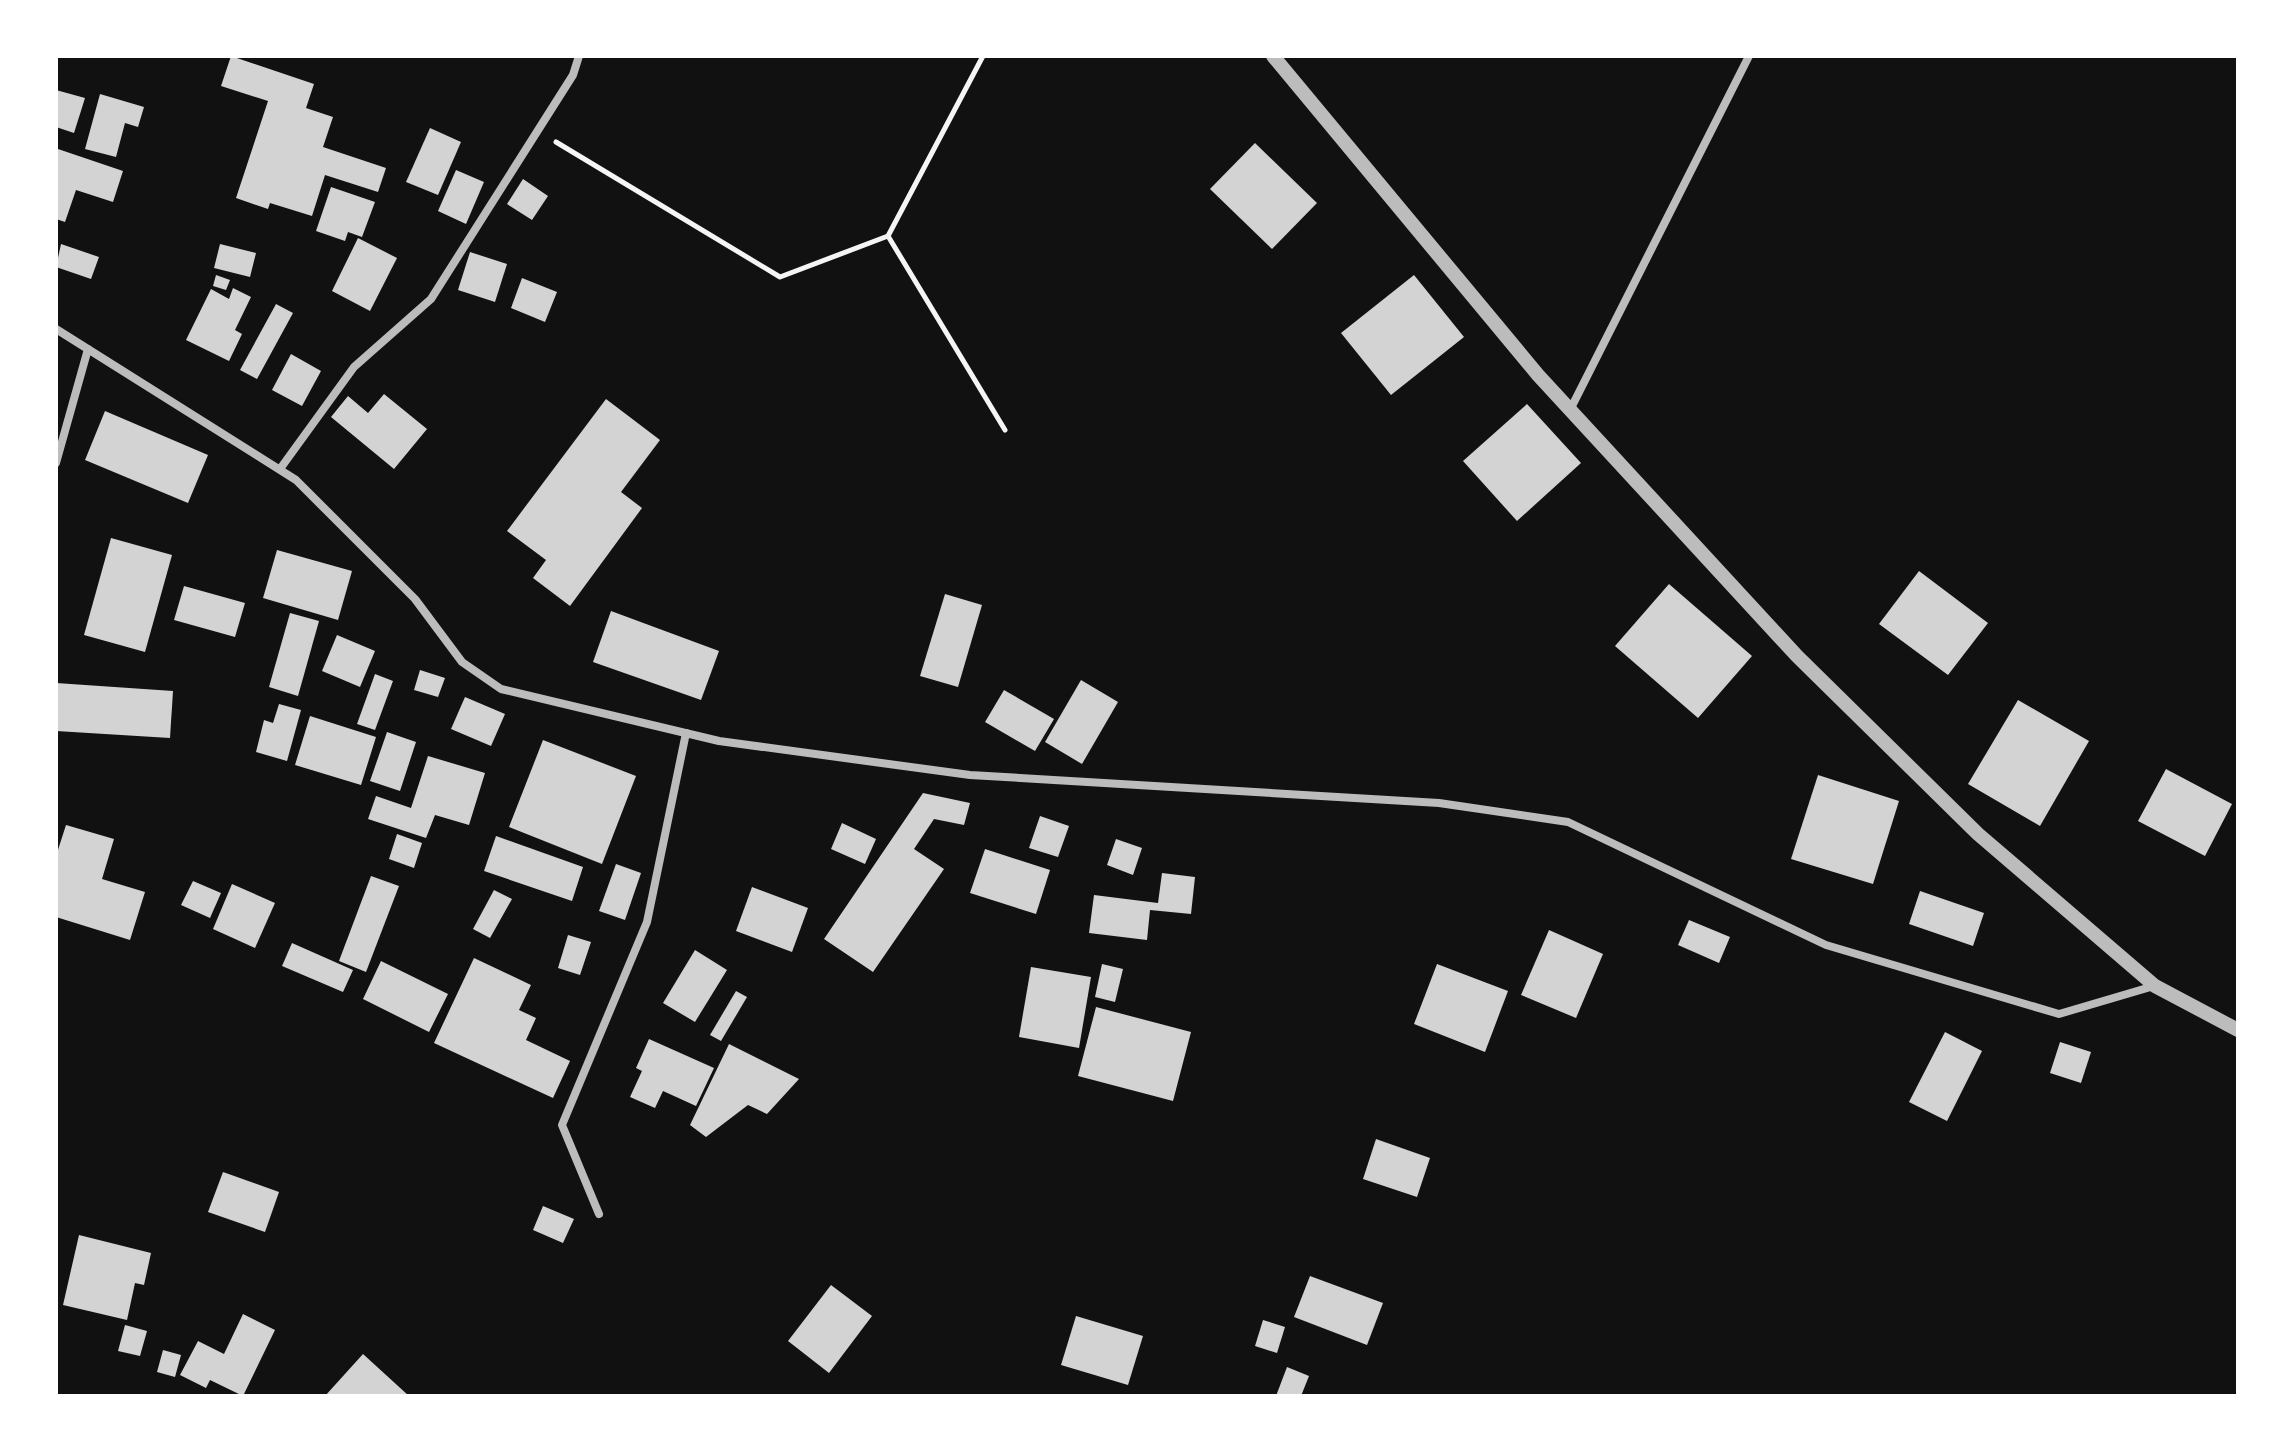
<svg xmlns="http://www.w3.org/2000/svg" width="2294" height="1452" font-family="'Zilla Slab',serif">
<rect width="100%" height="100%" fill="#111"/>
<g fill="#d3d3d3">
<polygon points="231,56 314,84 306,108 333,117 323,147 386,168 378,192 325,175 312,216 270,203 268,209 236,198 268,101 221,86"/>
<polygon points="56,90 85,98 74,133 56,127"/>
<polygon points="100,94 144,107 138,127 125,123 116,157 85,149"/>
<polygon points="430,128 461,142 438,195 406,182"/>
<polygon points="1255,143 1317,203 1272,249 1210,189"/>
<polygon points="58,149 123,171 113,202 76,190 65,222 56,219"/>
<polygon points="456,170 484,182 466,224 438,211"/>
<polygon points="523,179 548,196 532,220 507,204"/>
<polygon points="331,187 375,202 362,237 348,232 345,241 316,231"/>
<polygon points="358,238 397,258 370,311 332,291"/>
<polygon points="61,244 99,257 91,279 56,267"/>
<polygon points="220,244 256,253 250,277 214,268"/>
<polygon points="470,252 507,264 495,302 458,290"/>
<polygon points="216,275 230,280 226,290 213,286"/>
<polygon points="1414,275 1464,337 1391,395 1341,333"/>
<polygon points="522,278 557,292 545,322 511,308"/>
<polygon points="233,288 251,297 235,330 242,334 229,361 186,340 211,289 229,299"/>
<polygon points="276,304 293,313 257,379 240,370"/>
<polygon points="291,354 321,371 302,406 272,390"/>
<polygon points="384,394 427,429 394,469 331,417 348,396 368,413"/>
<polygon points="606,399 660,440 621,492 642,508 570,606 533,578 546,560 507,531"/>
<polygon points="1527,404 1581,463 1517,521 1463,461"/>
<polygon points="105,411 208,455 188,503 85,460"/>
<polygon points="111,538 172,555 145,652 84,635"/>
<polygon points="277,550 352,571 338,620 263,598"/>
<polygon points="1919,571 1988,623 1948,675 1879,624"/>
<polygon points="1669,584 1752,656 1698,718 1615,646"/>
<polygon points="184,586 245,603 235,637 174,620"/>
<polygon points="945,594 982,605 958,687 920,676"/>
<polygon points="611,611 719,651 701,700 593,662"/>
<polygon points="290,613 319,621 298,696 269,687"/>
<polygon points="337,635 375,651 360,687 322,671"/>
<polygon points="420,670 445,678 438,697 414,690"/>
<polygon points="375,674 393,681 375,730 357,724"/>
<polygon points="1081,680 1118,702 1082,764 1045,742"/>
<polygon points="56,683 173,691 170,738 56,731"/>
<polygon points="1004,690 1054,719 1035,751 985,722"/>
<polygon points="465,697 505,714 491,746 451,729"/>
<polygon points="2018,700 2089,741 2040,826 1968,784"/>
<polygon points="279,704 301,710 287,761 256,752 264,720 273,723"/>
<polygon points="310,716 376,737 361,785 295,765"/>
<polygon points="387,732 416,742 400,791 370,781"/>
<polygon points="543,740 636,776 602,864 509,827"/>
<polygon points="428,756 485,773 469,825 435,815 426,838 368,819 376,796 411,808"/>
<polygon points="2166,769 2232,804 2205,856 2138,821"/>
<polygon points="1818,775 1899,801 1873,884 1791,859"/>
<polygon points="923,793 970,803 964,825 934,819 914,849 944,869 873,972 824,939"/>
<polygon points="1040,816 1069,826 1058,857 1029,848"/>
<polygon points="842,823 876,839 865,864 831,849"/>
<polygon points="66,825 114,839 102,879 145,892 130,940 56,917 56,856"/>
<polygon points="397,834 422,843 414,868 389,859"/>
<polygon points="496,836 583,867 572,901 484,871"/>
<polygon points="1116,839 1142,848 1133,875 1107,865"/>
<polygon points="985,849 1050,870 1036,914 970,893"/>
<polygon points="616,864 641,873 625,920 599,911"/>
<polygon points="1162,873 1195,877 1191,914 1150,910 1147,940 1089,933 1094,895 1158,903"/>
<polygon points="371,876 399,886 366,972 339,961"/>
<polygon points="193,881 221,893 210,918 181,905"/>
<polygon points="232,884 275,903 255,948 213,929"/>
<polygon points="752,887 808,908 792,952 736,931"/>
<polygon points="494,890 512,899 490,938 473,929"/>
<polygon points="1920,891 1984,913 1973,946 1909,924"/>
<polygon points="1689,920 1730,937 1719,963 1678,945"/>
<polygon points="1549,930 1603,954 1576,1018 1521,995"/>
<polygon points="568,935 591,942 580,975 558,968"/>
<polygon points="292,943 353,970 343,992 282,966"/>
<polygon points="695,950 727,970 695,1022 663,1003"/>
<polygon points="474,958 531,985 519,1010 536,1018 526,1040 570,1061 553,1098 434,1043"/>
<polygon points="381,961 448,994 429,1032 363,999"/>
<polygon points="1102,964 1123,969 1115,1002 1095,997"/>
<polygon points="1437,964 1508,991 1485,1052 1414,1024"/>
<polygon points="1031,967 1091,977 1079,1048 1019,1037"/>
<polygon points="736,991 747,997 721,1041 710,1035"/>
<polygon points="1096,1007 1191,1032 1173,1101 1078,1076"/>
<polygon points="1945,1032 1982,1051 1947,1121 1909,1102"/>
<polygon points="649,1039 714,1068 696,1106 663,1091 655,1108 630,1097 642,1071 636,1068"/>
<polygon points="2060,1042 2091,1052 2081,1083 2050,1073"/>
<polygon points="729,1044 799,1079 767,1114 748,1105 706,1137 690,1125"/>
<polygon points="1376,1139 1430,1158 1417,1197 1363,1179"/>
<polygon points="223,1172 279,1192 265,1232 208,1212"/>
<polygon points="543,1206 574,1219 563,1243 533,1230"/>
<polygon points="79,1235 151,1253 144,1285 135,1283 127,1320 63,1305"/>
<polygon points="1310,1276 1383,1303 1367,1345 1294,1317"/>
<polygon points="831,1285 872,1316 829,1373 788,1341"/>
<polygon points="243,1314 275,1330 243,1396 210,1380 206,1388 180,1375 198,1341 224,1354"/>
<polygon points="1076,1316 1143,1336 1128,1385 1061,1365"/>
<polygon points="1263,1320 1285,1327 1277,1353 1255,1346"/>
<polygon points="125,1325 147,1331 140,1356 118,1351"/>
<polygon points="163,1350 181,1355 175,1377 157,1372"/>
<polygon points="363,1354 409,1396 325,1396"/>
<polygon points="1287,1367 1309,1376 1301,1396 1276,1396"/>
</g>
<g fill="none" stroke-linecap="round" stroke-linejoin="round">
<g stroke="#f5f5f5" stroke-width="5">
<polyline points="983,56 888,236 1005,430"/>
<polyline points="556,142 780,277 888,236"/>
</g>
<g stroke="#bcbcbc" stroke-width="8">
<polyline points="56,329 296,480 415,599 462,662 501,689 719,741 970,775 1439,803 1568,822 1826,945 2059,1014 2154,986"/>
<polyline points="1570,410 1749,56"/>
<polyline points="56,463 88,349"/>
<polyline points="280,469 354,367 431,299 573,75 579,56"/>
<polyline points="599,1214 562,1125 647,922 686,733"/>
</g>
<polyline stroke="#bcbcbc" stroke-width="14" points="1273,56 1538,375 1797,656 1978,834 2155,986 2238,1030"/>
</g>
<rect width="2294" height="1452" fill="none" stroke="#ffffff" stroke-width="116"/>
</svg>
